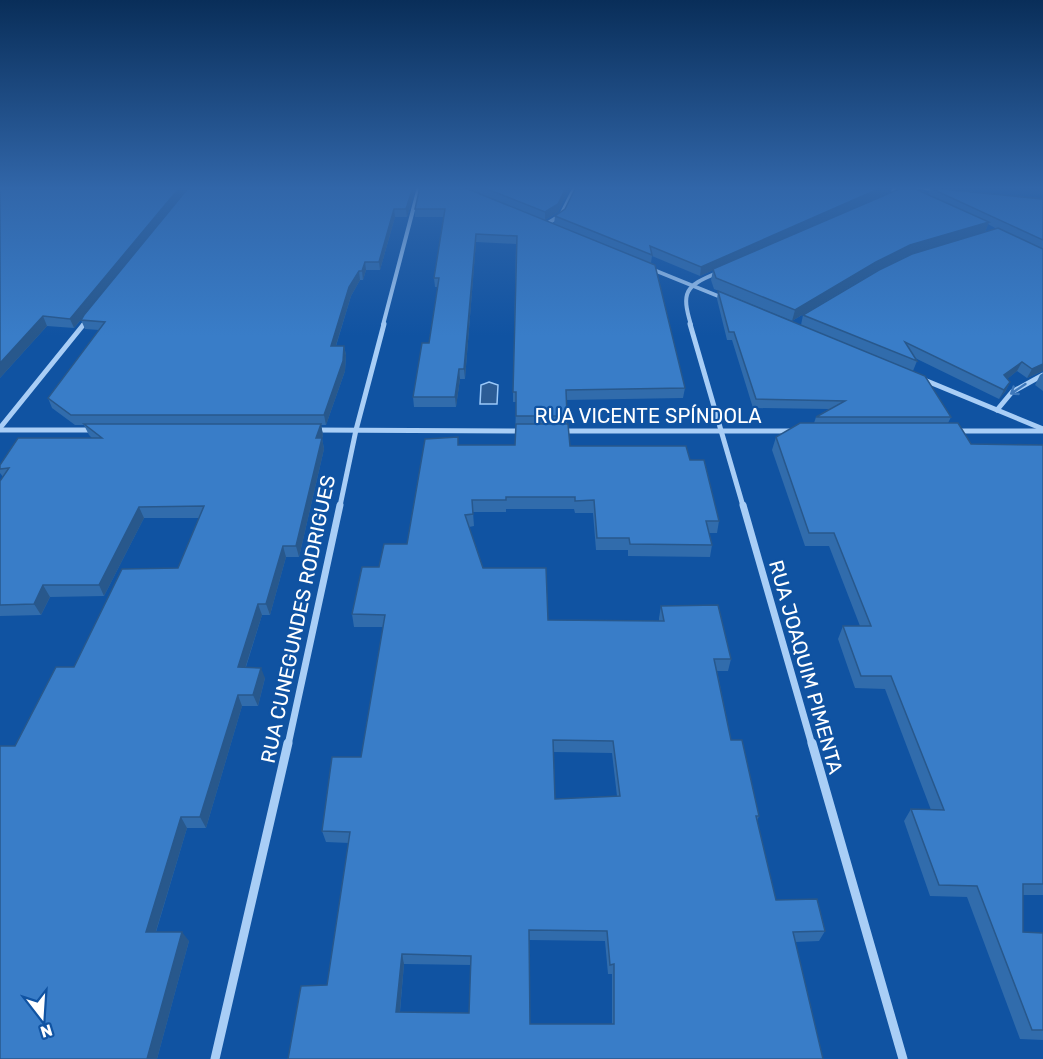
<svg xmlns="http://www.w3.org/2000/svg" width="1043" height="1059" font-family="Rubik,sans-serif">
<rect width="100%" height="100%" fill="#1053a2"/>
<polygon fill="#2c5d96" stroke="#9bc9f9" stroke-width="1.5" points="489,382 498,385 497,404 480,404 481,385"/>
<g fill="none" stroke-linecap="round" stroke-linejoin="round">
<g stroke="#a9cef6" stroke-width="4">
<polyline points="889,197 892,196 895,187"/>
<polyline points="545,225 561,215 575,187"/>
<polyline points="649,268 723,298"/>
<polyline points="83,325 88,319"/>
<polyline points="383,325 419,187"/>
<path d="M 691,325 C 681,292 685,286 717,273"/>
</g>
<g stroke="#a9cef6" stroke-width="5">
<polyline points="690,324 743,506"/>
<polyline points="922,379 1043,429"/>
<polyline points="997,410 1012,392 1043,375"/>
<polyline points="0,428 84,324"/>
<polyline points="0,430 94,430"/>
<polyline points="315,430 523,431"/>
<polyline points="561,431 793,431"/>
<polyline points="957,431 1043,431"/>
<polyline points="340,506 356,430 384,324"/>
</g>
<g stroke="#a9cef6" stroke-width="7">
<polyline points="743,505 812,745"/>
<polyline points="288,745 340,505"/>
</g>
<g stroke="#a9cef6" stroke-width="9">
<polyline points="812,743 903,1059"/>
<polyline points="215,1059 288,743"/>
</g>
<polygon fill="#daeafe" fill-rule="evenodd" points="909,187 931,187 946,191 943,193"/>
</g>
<g fill="#316cac" fill-rule="evenodd">
<polygon points="0,187 188,187 99,297 189,187 416,187 407,217 395,217 380,270 366,270 363,280 360,280 351,296 336,346 344,346 346,355 345,371 326,425 321,425 323,435 322,438 324,449 299,557 286,557 270,615 262,615 246,667 265,678 258,706 242,706 206,828 187,828 156,932 189,941 157,1059 15,746 74,667 178,568 200,518 144,518 104,596 50,597 41,615 0,616 0,481 3,477 0,473 0,465 92,438 89,435 84,425 75,425 52,408 48,398 99,330 85,329 81,320 84,316 74,328 47,326 0,378"/>
<path d="M 420,187 L 570,187 L 558,212 L 545,220 L 554,224 L 555,216 L 889,192 L 749,254 L 928,195 L 930,188 L 1043,199 L 1043,371 L 1027,378 L 1017,371 L 1007,379 L 1010,382 L 1005,392 L 999,399 L 915,358 L 917,361 L 913,371 L 801,325 L 803,315 L 911,254 L 906,256 L 872,273 L 792,321 L 714,289 L 711,280 L 713,270 L 700,276 L 652,256 L 651,263 L 685,388 L 683,398 L 566,400 L 567,424 L 570,446 L 690,460 L 719,521 L 717,533 L 709,533 L 712,545 L 710,557 L 628,556 L 628,550 L 596,550 L 593,513 L 575,513 L 574,509 L 506,509 L 506,512 L 473,512 L 474,526 L 469,527 L 483,568 L 548,620 L 659,621 L 659,618 L 661,606 L 731,659 L 728,671 L 717,671 L 731,740 L 759,816 L 757,821 L 776,900 L 825,931 L 819,941 L 795,942 L 823,1059 L 288,1059 L 327,985 L 349,843 L 326,842 L 322,831 L 361,757 L 383,627 L 354,627 L 352,614 L 379,567 L 407,544 L 459,445 L 515,445 L 516,402 L 513,402 L 513,392 L 516,244 L 476,242 L 465,379 L 460,379 L 456,407 L 414,407 L 413,397 L 429,343 L 438,287 L 435,287 L 434,278 L 444,217 L 415,217 L 415,209 ZM 988,224 L 997,229 L 985,232 ZM 553,752 L 612,753 L 617,796 L 555,799 ZM 529,940 L 605,941 L 608,974 L 612,974 L 612,1024 L 530,1024 ZM 404,964 L 471,965 L 469,1013 L 400,1012 Z"/>
<polygon points="718,291 951,417 948,423 971,444 1043,445 1043,895 1023,895 1023,932 1043,933 1043,1040 1020,1039 967,897 930,896 904,821 911,809 931,810 885,689 855,688 838,639 843,626 860,626 829,546 805,546 772,450 776,437 814,423 816,417 829,409 753,408 732,340 727,340 717,299"/>
<polygon points="1043,373 1043,391 1035,385 1040,375"/>
</g>
<g fill="#28588c">
<polygon points="180,187 188,187 74,328 70,319"/>
<polygon points="413,187 416,187 407,217 406,209"/>
<polygon points="566,187 570,187 558,212 545,220 545,212"/>
<polygon points="883,187 890,187 889,192 700,276 701,267"/>
<polygon points="394,209 395,217 380,270 379,262"/>
<polygon points="989,222 985,232 906,256 872,273 792,321 795,310 876,262 910,245"/>
<polygon points="476,234 476,242 465,379 464,369"/>
<polygon points="365,262 366,270 363,280 362,271"/>
<polygon points="359,271 360,280 351,296 333,355 331,346 349,287"/>
<polygon points="43,316 47,326 0,378 0,363"/>
<polygon points="344,346 346,355 345,371 326,425 324,415"/>
<polygon points="1022,362 1017,371 1000,385 1004,375"/>
<polygon points="1043,364 1043,371 1027,378 1032,369"/>
<polygon points="459,369 460,379 456,407 455,397"/>
<polygon points="1010,382 1005,392 999,399 1004,390"/>
<polygon points="321,424 323,435 318,449 316,438"/>
<polygon points="322,438 324,449 299,557 296,546"/>
<polygon points="139,507 144,518 104,596 99,585"/>
<polygon points="283,546 286,557 270,615 266,604"/>
<polygon points="43,585 50,597 41,615 34,604"/>
<polygon points="258,604 262,615 242,678 238,667"/>
<polygon points="261,668 265,678 258,706 253,695"/>
<polygon points="238,695 242,706 206,828 200,817"/>
<polygon points="181,817 187,828 153,941 146,932"/>
<polygon points="182,932 189,941 157,1059 147,1059"/>
<polygon points="402,954 404,964 399,1021 396,1012"/>
</g>
<g fill="#397dc8" stroke="#28588c" stroke-width="1.5" fill-rule="evenodd">
<polygon points="0,187 180,187 70,319 43,316 0,363"/>
<polygon points="189,187 413,187 406,209 394,209 379,262 365,262 362,271 359,271 349,287 331,346 344,346 343,361 324,415 71,415 48,398 105,322 81,320 84,315"/>
<polygon points="420,187 463,187 655,265 685,388 566,390 567,416 516,416 516,392 513,392 517,236 476,234 464,369 459,369 455,397 413,397 422,343 429,343 439,278 434,278 445,209 415,209"/>
<polygon points="482,187 566,187 558,204 545,212"/>
<polygon points="576,187 883,187 701,267 650,246 652,255 555,216 565,209"/>
<polygon points="898,187 911,187 989,222 910,245 876,262 795,310 716,278 713,269 897,190"/>
<polygon points="930,188 1043,199 1043,240"/>
<polygon points="998,228 1043,249 1043,364 1032,369 1022,362 1004,375 1010,382 1004,390 905,342 917,361 803,315 879,270 912,254"/>
<polygon points="718,291 925,376 951,417 816,417 845,401 756,399 734,332 729,332"/>
<polygon points="800,423 958,423 971,444 1043,445 1043,884 1023,884 1023,932 1043,933 1043,1030 1032,1030 977,886 939,885 911,809 944,810 891,676 861,676 843,626 871,626 834,533 809,533 776,437"/>
<polygon points="84,424 321,424 316,438 322,438 296,546 283,546 266,604 258,604 238,667 261,668 253,695 238,695 200,817 181,817 146,932 182,932 147,1059 0,1059 0,746 15,746 56,667 74,667 122,569 178,568 204,506 139,507 99,585 43,585 34,604 0,605 0,481 9,468 0,469 0,465 18,438 102,438"/>
<path d="M 516,424 L 568,424 L 570,446 L 686,446 L 690,460 L 704,460 L 719,521 L 706,521 L 712,545 L 630,544 L 629,538 L 597,538 L 594,500 L 575,501 L 575,497 L 506,497 L 506,500 L 472,500 L 473,514 L 465,515 L 483,568 L 546,568 L 548,620 L 664,621 L 661,606 L 718,605 L 731,659 L 714,659 L 731,740 L 742,740 L 759,816 L 756,816 L 776,900 L 817,899 L 825,931 L 793,932 L 823,1059 L 288,1059 L 301,986 L 327,985 L 350,832 L 322,831 L 332,757 L 361,757 L 385,615 L 352,614 L 362,567 L 379,567 L 384,544 L 407,544 L 425,439 L 458,437 L 458,445 L 515,445 ZM 553,740 L 613,741 L 620,796 L 555,799 ZM 529,930 L 607,931 L 610,965 L 614,964 L 614,1024 L 530,1024 ZM 402,954 L 471,956 L 469,1013 L 396,1012 Z"/>
</g>
<defs><path id="oneway-shaft" d="M-6 0H5M1.5-3L5.5 0L1.5 3" fill="none" stroke-width="1.6" stroke-linecap="round" stroke-linejoin="round" transform="scale(1.5)"/></defs>
<use stroke="#3e78bb" href="#oneway-shaft" transform="translate(1018 389) rotate(146)"/>
<linearGradient id="sky" x2="0" y2="1"><stop stop-color="#092e59"/><stop offset="0.56" stop-color="#3166a9"/><stop offset="1" stop-color="#3166a9" stop-opacity="0"/></linearGradient>
<rect width="1043" height="336" fill="url(#sky)"/>
<g text-anchor="middle" stroke-width="4.5" stroke-linejoin="round" paint-order="stroke">
<g font-size="20" fill="#fff" stroke="#1053a2">
<text x="648" y="423">RUA VICENTE SPÍNDOLA</text>
<text transform="translate(298 619) rotate(-78)" y="7">RUA CUNEGUNDES RODRIGUES</text>
<text transform="translate(806 667) rotate(74)" y="7">RUA JOAQUIM PIMENTA</text>
</g>
</g>
<g transform="translate(42 1017) rotate(163)" stroke="#1053a2" stroke-width="4.5" paint-order="stroke">
<path d="M0-4.5L10 22L0 15L-10 22Z" fill="#ffffff"/>
<text y="-9" font-size="16" font-weight="bold" text-anchor="middle" fill="#ffffff">N</text>
</g>
</svg>
